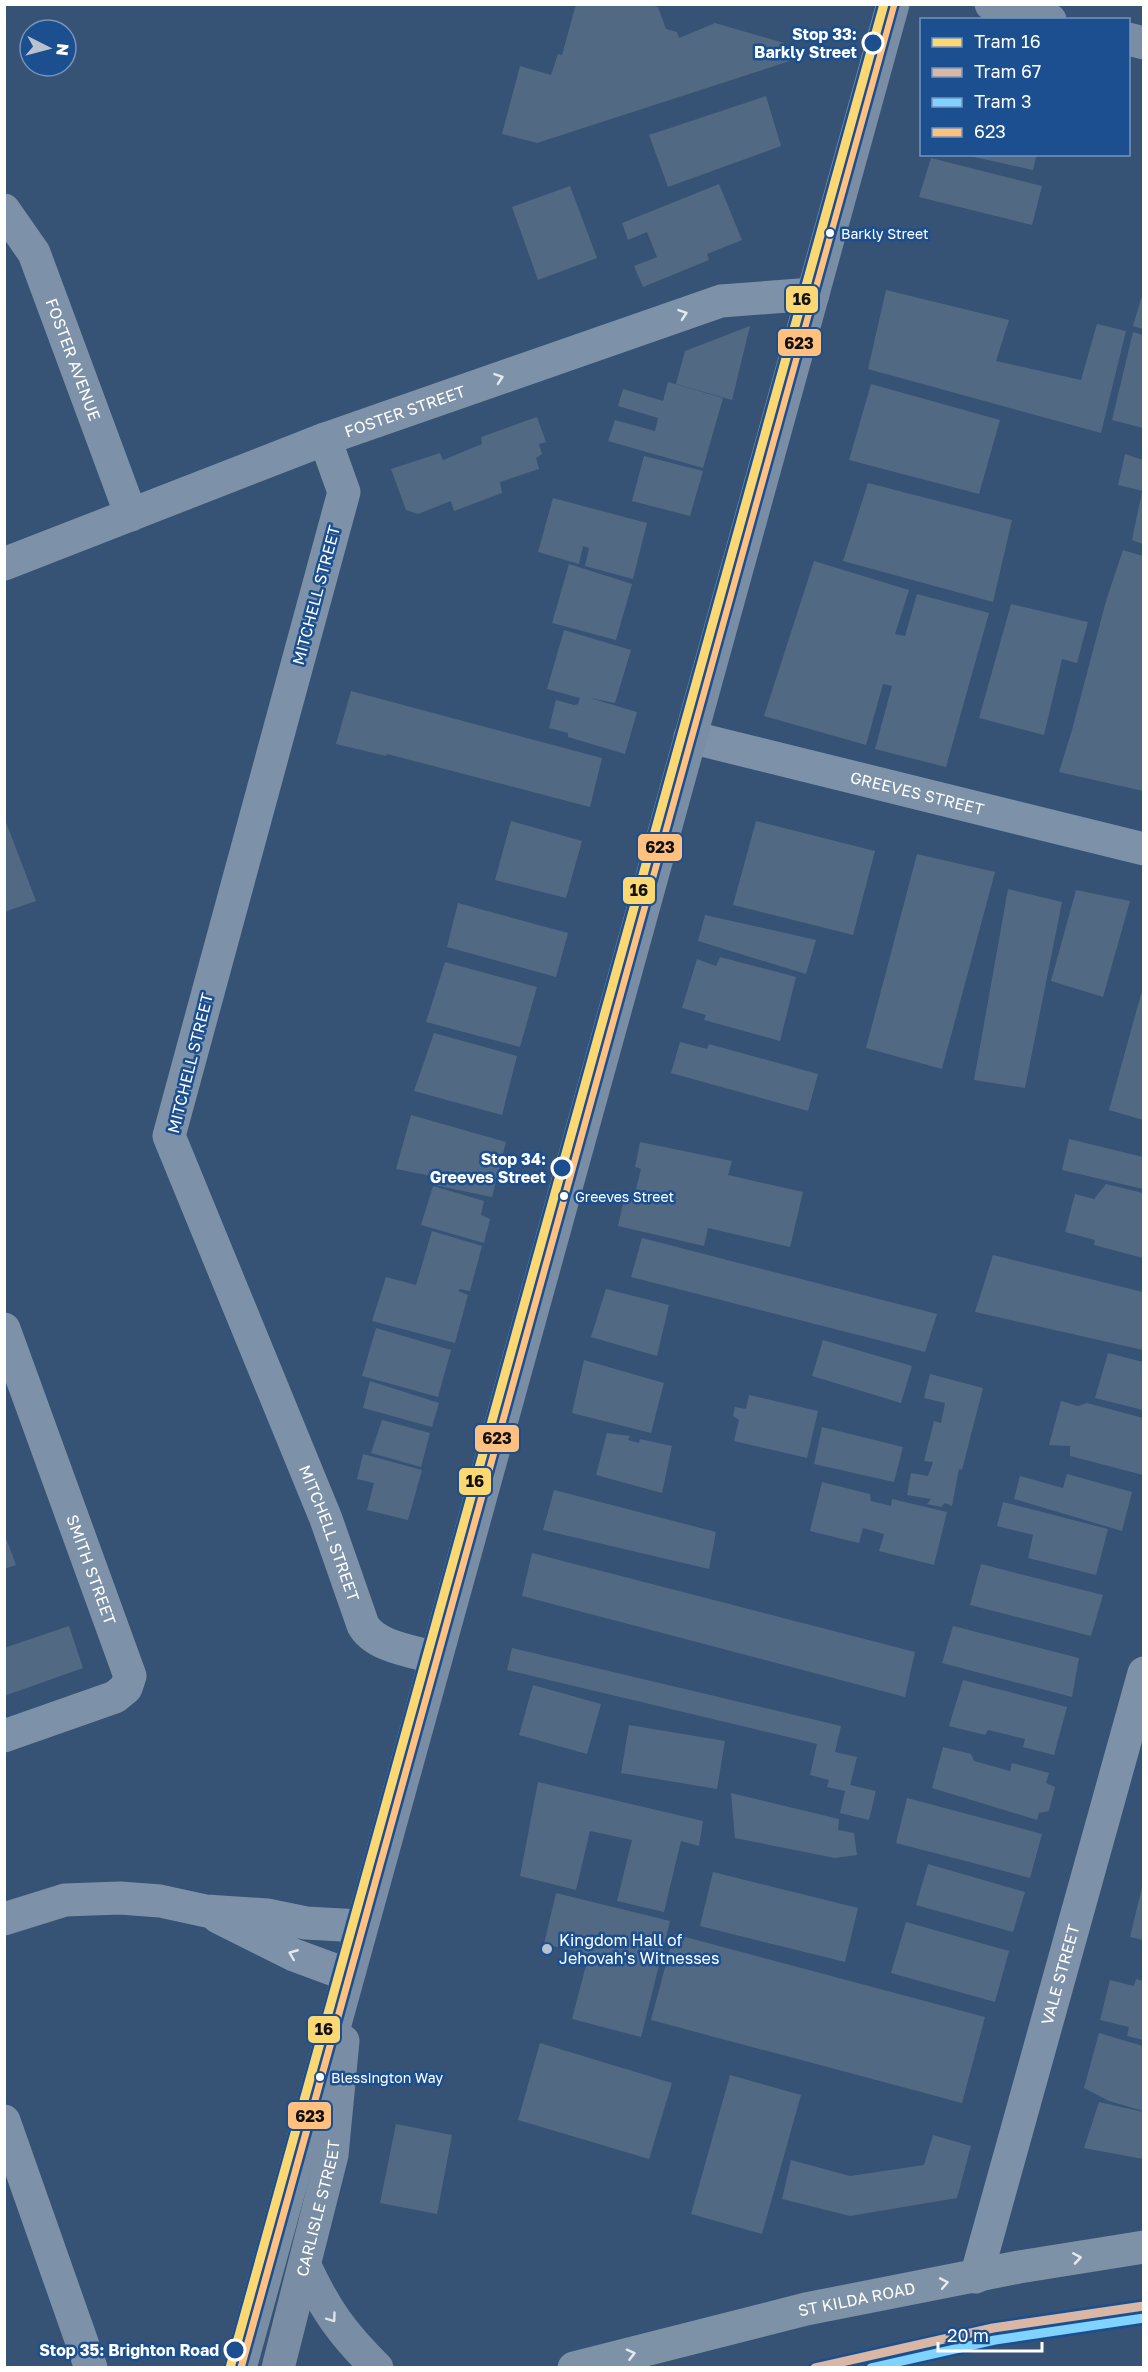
<svg xmlns="http://www.w3.org/2000/svg" width="1148" height="2372" font-family="'Golos Text',sans-serif">
<rect width="100%" height="100%" fill="#365274"/>
<g fill="#526984">
<polygon points="576,4 647,4 658,7 666,29 677,32 679,38 715,23 784,43 790,61 537,143 502,134 520,66 551,75 558,54 562,55"/>
<polygon points="766,96 781,146 668,187 649,135"/>
<polygon points="961,154 1037,154 1033,170"/>
<polygon points="931,158 1042,186 1032,225 919,197"/>
<polygon points="719,184 742,240 707,254 709,260 643,287 634,266 657,257 647,232 628,240 622,223"/>
<polygon points="570,186 597,258 538,280 512,207"/>
<polygon points="886,290 1009,320 996,361 1081,380 1097,324 1126,331 1101,433 868,369"/>
<polygon points="1143,292 1143,329 1133,326"/>
<polygon points="750,326 732,400 676,384 685,351"/>
<polygon points="1133,332 1143,335 1143,428 1112,420"/>
<polygon points="668,382 723,398 703,468 608,441 615,420 655,431 658,418 618,406 623,389 663,401"/>
<polygon points="871,384 1000,420 979,494 849,460"/>
<polygon points="537,417 546,442 539,444 542,454 536,458 539,469 500,482 502,493 454,511 451,501 418,514 406,510 391,469 440,453 443,460 482,444 481,437"/>
<polygon points="1125,454 1143,460 1143,491 1118,485"/>
<polygon points="644,456 703,471 690,516 632,501"/>
<polygon points="868,483 1012,520 993,602 843,561"/>
<polygon points="1142,492 1143,492 1143,544 1132,540"/>
<polygon points="553,498 647,523 633,579 585,566 589,548 583,546 579,564 538,552"/>
<polygon points="1123,550 1143,556 1143,791 1059,772 1072,730 1106,601"/>
<polygon points="814,561 909,590 895,634 905,636 917,594 989,613 946,767 875,749 892,686 883,684 866,745 764,716"/>
<polygon points="569,564 632,584 616,640 552,623"/>
<polygon points="1011,604 1088,622 1077,663 1062,659 1044,735 979,718"/>
<polygon points="564,630 631,650 615,703 590,698 637,712 625,754 568,737 568,733 549,728 556,700 574,705 578,704 580,698 547,689"/>
<polygon points="351,691 602,758 590,807 387,754 386,756 336,744"/>
<polygon points="4,817 36,901 4,912"/>
<polygon points="511,821 582,841 566,898 495,880"/>
<polygon points="756,821 875,851 853,935 733,905"/>
<polygon points="917,854 995,872 942,1069 866,1048"/>
<polygon points="1008,889 1062,902 1025,1088 974,1080"/>
<polygon points="1076,890 1130,901 1103,997 1051,981"/>
<polygon points="458,903 568,933 556,977 447,947"/>
<polygon points="705,915 816,940 806,974 698,941"/>
<polygon points="720,957 796,977 780,1041 704,1020 706,1015 682,1008 697,959 716,966"/>
<polygon points="445,962 537,987 520,1047 426,1022"/>
<polygon points="1143,987 1143,1120 1109,1110"/>
<polygon points="434,1033 517,1056 502,1115 414,1091"/>
<polygon points="680,1042 707,1049 709,1044 818,1074 808,1111 671,1073"/>
<polygon points="411,1115 506,1142 492,1197 434,1185 436,1177 396,1169"/>
<polygon points="1069,1139 1143,1157 1143,1189 1062,1170"/>
<polygon points="640,1142 732,1161 728,1175 803,1192 790,1247 708,1228 704,1246 618,1226 624,1199 633,1201 641,1169 635,1167"/>
<polygon points="1106,1184 1143,1193 1143,1258 1094,1245 1095,1240 1065,1232 1075,1194 1094,1199"/>
<polygon points="433,1186 484,1201 481,1215 490,1219 484,1243 421,1225"/>
<polygon points="432,1231 482,1246 470,1291 460,1289 458,1291 468,1295 455,1343 372,1321 386,1277 416,1285"/>
<polygon points="642,1238 937,1314 925,1352 631,1277"/>
<polygon points="993,1255 1143,1292 1143,1350 975,1312"/>
<polygon points="606,1289 669,1305 657,1356 591,1337"/>
<polygon points="376,1328 451,1350 438,1397 362,1376"/>
<polygon points="823,1340 912,1366 901,1403 812,1376"/>
<polygon points="1108,1353 1143,1362 1143,1410 1095,1398"/>
<polygon points="584,1360 664,1383 651,1433 572,1413"/>
<polygon points="930,1374 983,1388 962,1470 959,1469 952,1506 945,1503 941,1507 927,1504 931,1499 907,1495 911,1473 928,1476 933,1462 924,1461 934,1421 941,1423 945,1403 924,1398"/>
<polygon points="370,1381 439,1403 432,1427 363,1408"/>
<polygon points="749,1395 818,1411 807,1458 734,1441 739,1420 733,1416 735,1407 746,1409"/>
<polygon points="1061,1401 1078,1406 1087,1403 1143,1418 1143,1475 1070,1456 1070,1446 1049,1445"/>
<polygon points="382,1420 430,1433 421,1467 371,1453"/>
<polygon points="822,1427 903,1447 894,1482 814,1464"/>
<polygon points="607,1433 630,1436 628,1440 639,1443 640,1439 672,1446 662,1493 596,1475"/>
<polygon points="363,1454 422,1470 408,1520 367,1510 374,1483 357,1479"/>
<polygon points="1067,1474 1132,1492 1122,1531 1014,1499 1020,1476 1063,1488"/>
<polygon points="822,1482 870,1494 871,1501 891,1506 892,1499 947,1512 934,1565 879,1551 884,1534 863,1528 859,1543 810,1531"/>
<polygon points="554,1490 716,1532 709,1569 543,1530"/>
<polygon points="1003,1502 1108,1529 1096,1575 1028,1558 1033,1535 997,1526"/>
<polygon points="4,1533 16,1565 4,1569"/>
<polygon points="532,1553 915,1652 905,1697 522,1596"/>
<polygon points="981,1564 1103,1595 1091,1636 970,1605"/>
<polygon points="69,1626 83,1668 4,1696 4,1648"/>
<polygon points="953,1626 1079,1658 1072,1697 942,1663"/>
<polygon points="512,1648 841,1726 835,1752 857,1757 850,1785 876,1791 869,1820 840,1813 845,1791 827,1787 829,1780 810,1775 817,1744 507,1670"/>
<polygon points="963,1680 1067,1707 1054,1755 1023,1747 1025,1739 988,1730 985,1735 949,1726"/>
<polygon points="533,1685 601,1704 587,1754 519,1735"/>
<polygon points="629,1725 725,1741 717,1789 621,1773"/>
<polygon points="943,1747 971,1754 974,1761 1010,1771 1012,1763 1049,1773 1046,1783 1055,1787 1049,1811 1039,1813 1037,1820 932,1788"/>
<polygon points="538,1782 703,1821 699,1846 681,1841 664,1912 617,1901 632,1840 590,1831 576,1890 520,1876"/>
<polygon points="731,1793 839,1819 838,1830 854,1833 857,1855 835,1858 735,1838"/>
<polygon points="907,1798 1042,1834 1030,1878 896,1843"/>
<polygon points="928,1864 1025,1892 1013,1932 916,1905"/>
<polygon points="713,1872 858,1908 845,1962 700,1926"/>
<polygon points="1143,1883 1143,1940 1130,1937"/>
<polygon points="556,1893 670,1921 641,2037 572,2019 589,1954 544,1944"/>
<polygon points="906,1922 1009,1951 995,2002 891,1973"/>
<polygon points="674,1934 985,2017 962,2103 651,2020"/>
<polygon points="1136,1979 1143,1981 1143,2040 1127,2036 1129,2027 1100,2020 1110,1980 1134,1986"/>
<polygon points="1099,2033 1143,2046 1143,2111 1109,2101 1084,2088"/>
<polygon points="540,2043 672,2083 649,2159 518,2120"/>
<polygon points="730,2075 801,2095 762,2234 691,2214"/>
<polygon points="1099,2102 1143,2112 1143,2159 1084,2148"/>
<polygon points="396,2124 452,2135 437,2214 380,2203"/>
<polygon points="933,2135 971,2146 957,2198 850,2216 782,2199 791,2160 850,2176 924,2165"/>
</g>
<g fill="none" stroke-linecap="round" stroke-linejoin="round">
<g stroke="#7d92a8" stroke-width="33">
<path id="s1" d="M 4,210 L 34,253 L 131,515"/>
<path id="s2" d="M 325,439 L 344,492 L 169,1136 L 326,1519 L 363,1625 C 375,1647 413,1651 436,1658"/>
<path id="s3" d="M 4,564 L 325,439 L 721,301 L 813,294"/>
<path id="s4" d="M 690,737 L 1144,849"/>
<path id="s5" d="M 4,1329 L 130,1676 L 126,1688 L 115,1697 L 4,1736"/>
<polyline points="218,1917 294,1955 348,1975"/>
<polyline points="4,1919 65,1900 120,1898 160,1901 206,1911 267,1915 306,1923 360,1926"/>
<polyline points="4,2121 91,2368"/>
<path id="s6" d="M 976,2277 L 1144,1673"/>
</g>
<g stroke="#798da4" stroke-width="33">
<polyline points="991,4 1050,20"/>
<polyline points="1128,39 1144,43"/>
<path d="M 305,2266 C 326,2311 342,2333 377,2368"/>
<polyline points="240,2368 893,4"/>
<path id="s7" d="M 278,2368 L 332,2155 L 343,2041"/>
</g>
<path stroke="#7e92a7" stroke-width="33" id="s8" d="M 574,2368 L 806,2309 L 1019,2267 L 1144,2247"/>
<g stroke="#1b4f8f" stroke-width="14">
<polyline id="bus-1" points="240,2368 893,4"/>
</g>
<use href="#bus-1" stroke="#ffc080" stroke-width="9"/>
<g stroke="#1b4f8f" stroke-width="14">
<polyline id="tram-1" points="230,2368 884,4"/>
</g>
<g stroke="#1b4f8f" stroke-width="14">
<polyline id="tram-2" points="815,2368 993,2328 1144,2306"/>
</g>
<g stroke="#1b4f8f" stroke-width="14">
<polyline id="tram-3" points="871,2368 995,2340 1144,2318"/>
</g>
<use href="#tram-1" stroke="#fbd872" stroke-width="9"/>
<use href="#tram-2" stroke="#dab6a5" stroke-width="9"/>
<use href="#tram-3" stroke="#80d2ff" stroke-width="9"/>
</g>
<defs><path id="oneway-chevron" d="M-2-3.5L2.5 0L-2 3.5" fill="none" stroke-width="1.6" stroke-linecap="round" stroke-linejoin="round" transform="scale(1.5)"/></defs>
<g stroke="#e5e9ee">
<use href="#oneway-chevron" transform="translate(683 314) rotate(-19)"/>
<use href="#oneway-chevron" transform="translate(499 378) rotate(-19)"/>
<use href="#oneway-chevron" transform="translate(293 1954) rotate(-158)"/>
</g>
<g stroke="#e5e9ed">
<use href="#oneway-chevron" transform="translate(1077 2258) rotate(-9)"/>
<use href="#oneway-chevron" transform="translate(944 2283) rotate(-11)"/>
<use href="#oneway-chevron" transform="translate(631 2354) rotate(-14)"/>
</g>
<use stroke="#dee2e8" href="#oneway-chevron" transform="translate(332 2318) rotate(54)"/>
<g fill="#1b4f8f" stroke="#fff" stroke-width="3">
<circle cx="873" cy="43" r="10"/>
<circle cx="562" cy="1168" r="10"/>
<circle cx="235" cy="2350" r="10"/>
</g>
<g fill="#fff" stroke="#1b4f8f" stroke-width="2">
<circle cx="830" cy="233" r="5"/>
<circle cx="564" cy="1196" r="5"/>
<circle cx="320" cy="2077" r="5"/>
</g>
<circle fill="#b9c2ce" stroke="#1b4f8f" stroke-width="2" cx="547" cy="1949" r="6"/>
<g text-anchor="middle" stroke-width="5" stroke-linejoin="round" paint-order="stroke">
<g font-size="14" fill="#fff" stroke="#1b4f8f" text-anchor="start">
<text x="841" y="239">Barkly Street</text>
<text x="575" y="1202">Greeves Street</text>
<text x="331" y="2083">Blessington Way</text>
</g>
<g font-size="16" font-weight="bold" fill="#fff" stroke="#1b4f8f" text-anchor="end">
<text x="857" y="40">Stop 33:<tspan x="857" dy="18">Barkly Street</tspan></text>
<text x="546" y="1165">Stop 34:<tspan x="546" dy="18">Greeves Street</tspan></text>
<text x="219" y="2356">Stop 35: Brighton Road</text>
</g>
<g font-size="16" fill="#fff" stroke="#1b4f8f">
<text dy="6" stroke="none"><textPath href="#s1" startOffset="166">FOSTER AVENUE</textPath></text>
<text dy="6" stroke="none"><textPath href="#s3" startOffset="429">FOSTER STREET</textPath></text>
<text transform="translate(316 595) rotate(-75)" y="6">MITCHELL STREET</text>
<text dy="6" stroke="none"><textPath href="#s4" startOffset="234">GREEVES STREET</textPath></text>
<text transform="translate(190 1063) rotate(-76)" y="6">MITCHELL STREET</text>
<text dy="6" stroke="none"><textPath href="#s2" startOffset="1152">MITCHELL STREET</textPath></text>
<text dy="6" stroke="none"><textPath href="#s5" startOffset="256">SMITH STREET</textPath></text>
<text dy="6" stroke="none"><textPath href="#s6" startOffset="314">VALE STREET</textPath></text>
<text dy="6" stroke="none"><textPath href="#s7" startOffset="165">CARLISLE STREET</textPath></text>
<text dy="6" stroke="none"><textPath href="#s8" startOffset="291">ST KILDA ROAD</textPath></text>
</g>
<g font-size="16" fill="#fff" stroke="#1b4f8f" text-anchor="start">
<text x="559" y="1946">Kingdom Hall of<tspan x="559" dy="18">Jehovah's Witnesses</tspan></text>
</g>
</g>
<g stroke="#1b4f8f" stroke-width="2">
<rect x="785" y="285" width="34" height="29" rx="6" fill="#fbd872"/>
<rect x="777" y="328" width="45" height="29" rx="6" fill="#ffc080"/>
<rect x="637" y="833" width="46" height="29" rx="6" fill="#ffc080"/>
<rect x="622" y="876" width="34" height="29" rx="6" fill="#fbd872"/>
<rect x="474" y="1424" width="46" height="29" rx="6" fill="#ffc080"/>
<rect x="458" y="1467" width="34" height="29" rx="6" fill="#fbd872"/>
<rect x="307" y="2015" width="34" height="29" rx="6" fill="#fbd872"/>
<rect x="287" y="2101" width="45" height="29" rx="6" fill="#ffc080"/>
</g>
<g font-size="16" text-anchor="middle" font-weight="bold" fill="#111">
<text x="802" y="305">16</text>
<text x="799" y="349">623</text>
<text x="660" y="853">623</text>
<text x="639" y="896">16</text>
<text x="497" y="1444">623</text>
<text x="475" y="1487">16</text>
<text x="324" y="2035">16</text>
<text x="310" y="2122">623</text>
</g>
<rect width="1148" height="2372" fill="none" stroke="#ffffff" stroke-width="12"/>
<rect x="920" y="18" width="210" height="138" fill="#1b4f8f" stroke="#7695bc" stroke-width="1.5"/>
<rect x="932" y="38" width="30" height="9" fill="#fbd872" stroke="#7695bc" stroke-width="1.5"/>
<text x="974" y="48" font-size="18" fill="#ffffff">Tram 16</text>
<rect x="932" y="68" width="30" height="9" fill="#dab6a5" stroke="#7695bc" stroke-width="1.5"/>
<text x="974" y="78" font-size="18" fill="#ffffff">Tram 67</text>
<rect x="932" y="98" width="30" height="9" fill="#80d2ff" stroke="#7695bc" stroke-width="1.5"/>
<text x="974" y="108" font-size="18" fill="#ffffff">Tram 3</text>
<rect x="932" y="128" width="30" height="9" fill="#ffc080" stroke="#7695bc" stroke-width="1.5"/>
<text x="974" y="138" font-size="18" fill="#ffffff">623</text>
<g transform="translate(48 48) rotate(96)"><circle r="28" fill="#1b4f8f" stroke="#7695bc" stroke-width="1.5"/>
<path d="M0-4.5L10 22L0 15L-10 22Z" fill="#b9c2ce"/>
<text y="-9" font-size="16" font-weight="bold" text-anchor="middle" fill="#ffffff">N</text>
</g>
<path d="M938 2342v9h104v-9" fill="none" stroke="#ffffff" stroke-width="3"/>
<text x="947" y="2342" font-size="18" fill="#ffffff" stroke="#1b4f8f" stroke-width="4.5" paint-order="stroke">20 m</text>
</svg>
